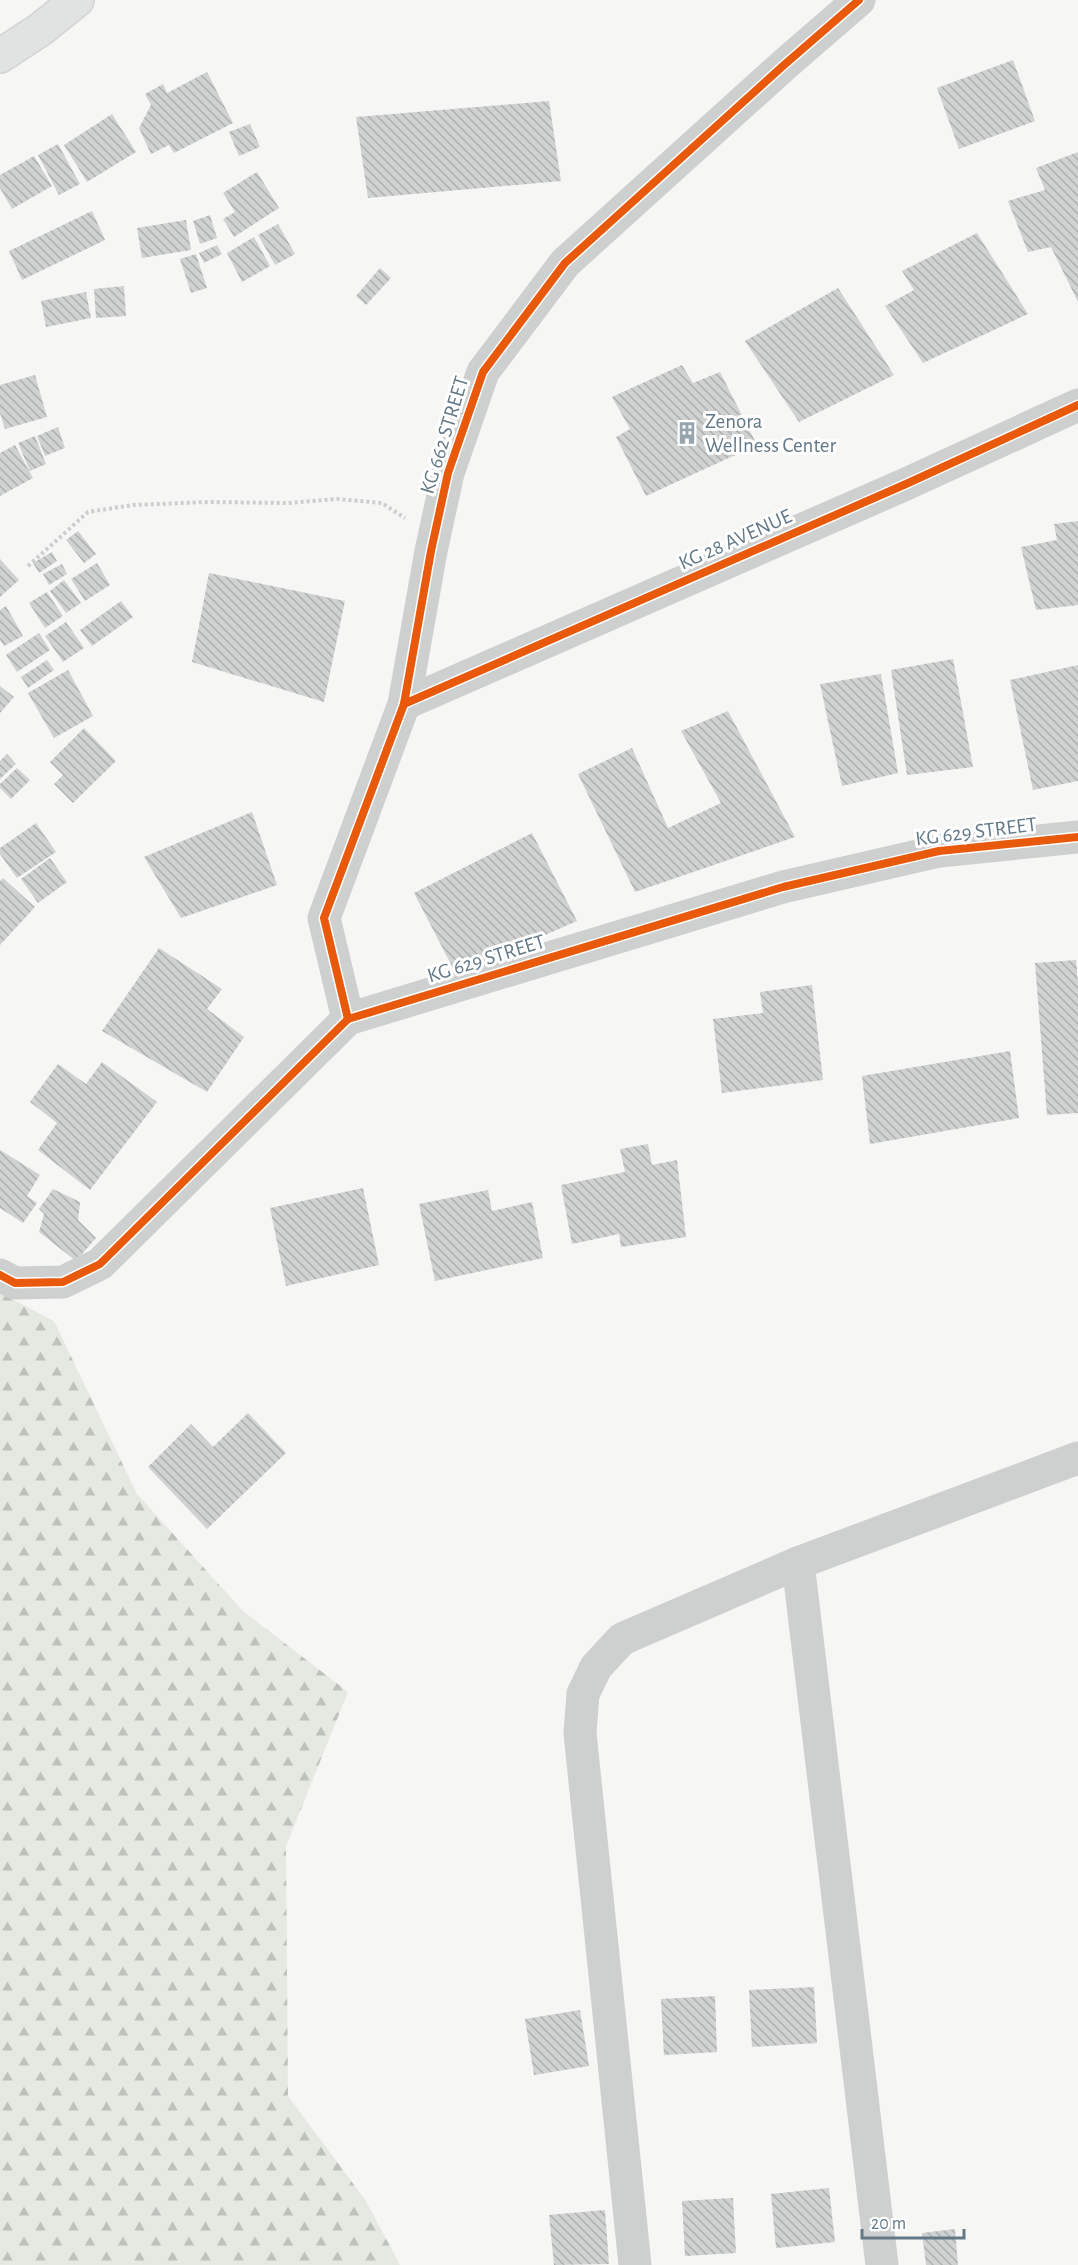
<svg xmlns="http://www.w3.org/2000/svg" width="1078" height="2265" font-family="'Alegreya Sans',sans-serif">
<defs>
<pattern id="forest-firs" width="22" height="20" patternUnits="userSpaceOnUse" patternTransform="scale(1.5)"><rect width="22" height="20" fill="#e6e9e2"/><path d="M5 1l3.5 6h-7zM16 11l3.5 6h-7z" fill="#bec2bd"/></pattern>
<pattern id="building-back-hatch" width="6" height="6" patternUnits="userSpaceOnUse" patternTransform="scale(1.5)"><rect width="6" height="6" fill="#d0d2d2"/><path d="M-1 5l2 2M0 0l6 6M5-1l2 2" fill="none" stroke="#acafb0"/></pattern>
</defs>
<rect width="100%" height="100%" fill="#f6f6f4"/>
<polygon fill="url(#forest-firs)" points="0,1293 54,1321 137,1494 243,1611 348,1692 286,1846 288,2096 366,2201 400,2265 0,2265"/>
<g fill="url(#building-back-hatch)">
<polygon points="1013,60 1035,121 959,149 937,88"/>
<polygon points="207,72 233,123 174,153 169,145 151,154 139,128 151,105 145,94 163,84 167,93"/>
<polygon points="549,101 561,181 368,198 356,117"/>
<polygon points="112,114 136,152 87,182 64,145"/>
<polygon points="250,124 260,147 239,156 229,132"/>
<polygon points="58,144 80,184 59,195 38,155"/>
<polygon points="1078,152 1078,302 1051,247 1028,252 1008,201 1045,190 1036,168"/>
<polygon points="34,156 52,186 12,209 0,188 0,175"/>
<polygon points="257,172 279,208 234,237 223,219 235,212 223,193"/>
<polygon points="92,211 105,240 22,280 9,251"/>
<polygon points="210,215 217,238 200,244 193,221"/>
<polygon points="186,220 191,250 142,258 137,228"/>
<polygon points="278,224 295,254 275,265 258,235"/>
<polygon points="977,233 1028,314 923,363 885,306 914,290 902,271"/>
<polygon points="254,237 270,266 242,282 227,253"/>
<polygon points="217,245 222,254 204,263 199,253"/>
<polygon points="196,254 207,288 191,293 180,259"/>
<polygon points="380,268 391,278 366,305 356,296"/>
<polygon points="124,286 126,316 96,318 94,289"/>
<polygon points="838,288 894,375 799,422 745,341"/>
<polygon points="86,292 91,318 46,327 41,301"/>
<polygon points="682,365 693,383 720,372 757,445 646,496 616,437 630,429 612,397"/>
<polygon points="35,375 47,417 5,429 0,413 0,385"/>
<polygon points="58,427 65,448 45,456 37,436"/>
<polygon points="35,436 46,464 30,471 18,443"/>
<polygon points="15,445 33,478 0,496 0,453"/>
<polygon points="1078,521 1078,605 1036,610 1021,547 1057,540 1054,524"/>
<polygon points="78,531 96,554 84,563 66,540"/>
<polygon points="52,552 57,561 39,573 33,563"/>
<polygon points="0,559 19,580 0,597"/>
<polygon points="97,563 110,585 85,601 71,579"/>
<polygon points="62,564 67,574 49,585 43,574"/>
<polygon points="209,573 345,601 324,702 192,662"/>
<polygon points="64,580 81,603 66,613 50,591"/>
<polygon points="47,592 63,616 45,628 29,603"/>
<polygon points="121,601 133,617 92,646 80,630"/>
<polygon points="6,606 23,636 4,646 0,640 0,610"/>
<polygon points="66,622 84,648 63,662 45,636"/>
<polygon points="39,633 50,650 17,672 6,655"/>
<polygon points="953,659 973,767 907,775 891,670"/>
<polygon points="47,660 54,670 28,688 21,677"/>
<polygon points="1078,665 1078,781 1033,790 1010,680"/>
<polygon points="68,670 93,716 54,738 28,693"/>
<polygon points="881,674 898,773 842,786 820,684"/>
<polygon points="0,686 14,697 0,713"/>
<polygon points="728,711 795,837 635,892 578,774 632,748 668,828 721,803 681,731"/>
<polygon points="84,728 116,761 73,803 54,784 63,775 50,762"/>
<polygon points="7,754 16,764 0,779 0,761"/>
<polygon points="17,768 30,780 11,799 0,788 0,784"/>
<polygon points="252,812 277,885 181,918 144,857"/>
<polygon points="36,823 56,852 17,878 0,854 0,848"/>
<polygon points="532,833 577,921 456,974 414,893"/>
<polygon points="50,858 67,882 38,903 21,879"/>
<polygon points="3,878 35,907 0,945 0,881"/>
<polygon points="159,948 222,989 207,1009 244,1037 207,1092 102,1031"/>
<polygon points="1076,960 1078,983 1078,1113 1047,1115 1035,963"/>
<polygon points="812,985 823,1080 722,1093 713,1019 763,1013 760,992"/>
<polygon points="1010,1051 1019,1118 870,1144 862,1076"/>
<polygon points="102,1062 157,1102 90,1190 38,1150 57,1123 30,1102 58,1064 86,1084"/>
<polygon points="648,1144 652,1165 677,1160 686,1237 621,1247 619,1234 572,1244 561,1185 625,1172 620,1149"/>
<polygon points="0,1150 40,1175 27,1196 37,1203 23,1223 0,1208"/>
<polygon points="363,1188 379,1265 286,1286 270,1208"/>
<polygon points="53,1189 80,1202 78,1220 96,1238 76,1261 39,1232 44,1214 39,1209"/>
<polygon points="488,1190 492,1211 532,1202 543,1258 435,1281 419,1204"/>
<polygon points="248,1413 286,1453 207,1529 148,1467 191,1424 213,1447"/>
<polygon points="814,1987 817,2043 752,2047 749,1990"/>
<polygon points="715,1996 717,2052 664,2055 661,1999"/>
<polygon points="580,2010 589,2066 534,2075 525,2019"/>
<polygon points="829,2188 835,2242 776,2248 771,2194"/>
<polygon points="733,2198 736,2253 685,2256 682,2201"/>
<polygon points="605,2210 609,2264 554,2265 549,2215"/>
<polygon points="955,2229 958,2265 926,2265 922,2233"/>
</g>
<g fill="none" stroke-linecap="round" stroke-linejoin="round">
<g stroke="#d3d4d3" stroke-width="36">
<polyline id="major" points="0,56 41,29 77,0"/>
</g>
<polyline stroke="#cccdce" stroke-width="4" stroke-dasharray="3 3" stroke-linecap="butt" points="28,566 88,512 133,505 208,502 288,503 338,499 382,503 405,518"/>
<g stroke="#cecfcf" stroke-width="33">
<polyline points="404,704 906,484 1078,405"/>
<polyline points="348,1019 324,918 404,704 431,551 448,473 483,372 565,263 784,65 859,0"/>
<polyline points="0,1275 15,1283 63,1282 100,1264 348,1019 783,887 939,851 1078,837"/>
<polyline points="798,1563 882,2265"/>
<polyline points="635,2265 580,1733 583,1694 596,1667 622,1639 798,1563 1078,1458"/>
</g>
<use href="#major" stroke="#e1e2e2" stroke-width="33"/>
<g stroke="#fff" stroke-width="11">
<g id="cycleway">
<polyline points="404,704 906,484 1078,405"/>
<polyline points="348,1019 324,918 404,704 431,551 448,473 483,372 565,263 784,65 859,0"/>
<polyline points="0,1275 15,1283 63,1282 100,1264 348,1019 783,887 939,851 1078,837"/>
</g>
</g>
<use href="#cycleway" stroke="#e8590c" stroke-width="8"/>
</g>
<defs>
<g id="building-bare" transform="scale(1.8)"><path d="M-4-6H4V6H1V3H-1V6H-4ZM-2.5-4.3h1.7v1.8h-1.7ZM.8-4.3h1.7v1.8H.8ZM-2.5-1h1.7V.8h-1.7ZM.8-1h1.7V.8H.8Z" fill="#96a5ad" stroke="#fff" stroke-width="2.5" paint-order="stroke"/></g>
</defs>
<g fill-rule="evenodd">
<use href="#building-bare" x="687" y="433"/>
</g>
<g text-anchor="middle" stroke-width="6" stroke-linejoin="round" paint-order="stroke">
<g font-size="21" fill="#637987" stroke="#fff" text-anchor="start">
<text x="705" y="428">Zenora<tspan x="705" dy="24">Wellness Center</tspan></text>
</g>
<g font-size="21" fill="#637987" stroke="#fff">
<text transform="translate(444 435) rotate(-73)" y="7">KG 662 STREET</text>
<text transform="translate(735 539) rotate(-24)" y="7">KG 28 AVENUE</text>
<text transform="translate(976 831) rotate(-7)" y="7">KG 629 STREET</text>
<text transform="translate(486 958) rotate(-17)" y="7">KG 629 STREET</text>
</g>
</g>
<path d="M862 2229v9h102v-9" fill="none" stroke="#637987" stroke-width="3"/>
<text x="871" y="2229" font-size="18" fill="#637987" stroke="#ffffff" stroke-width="4.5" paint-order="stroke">20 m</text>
</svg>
